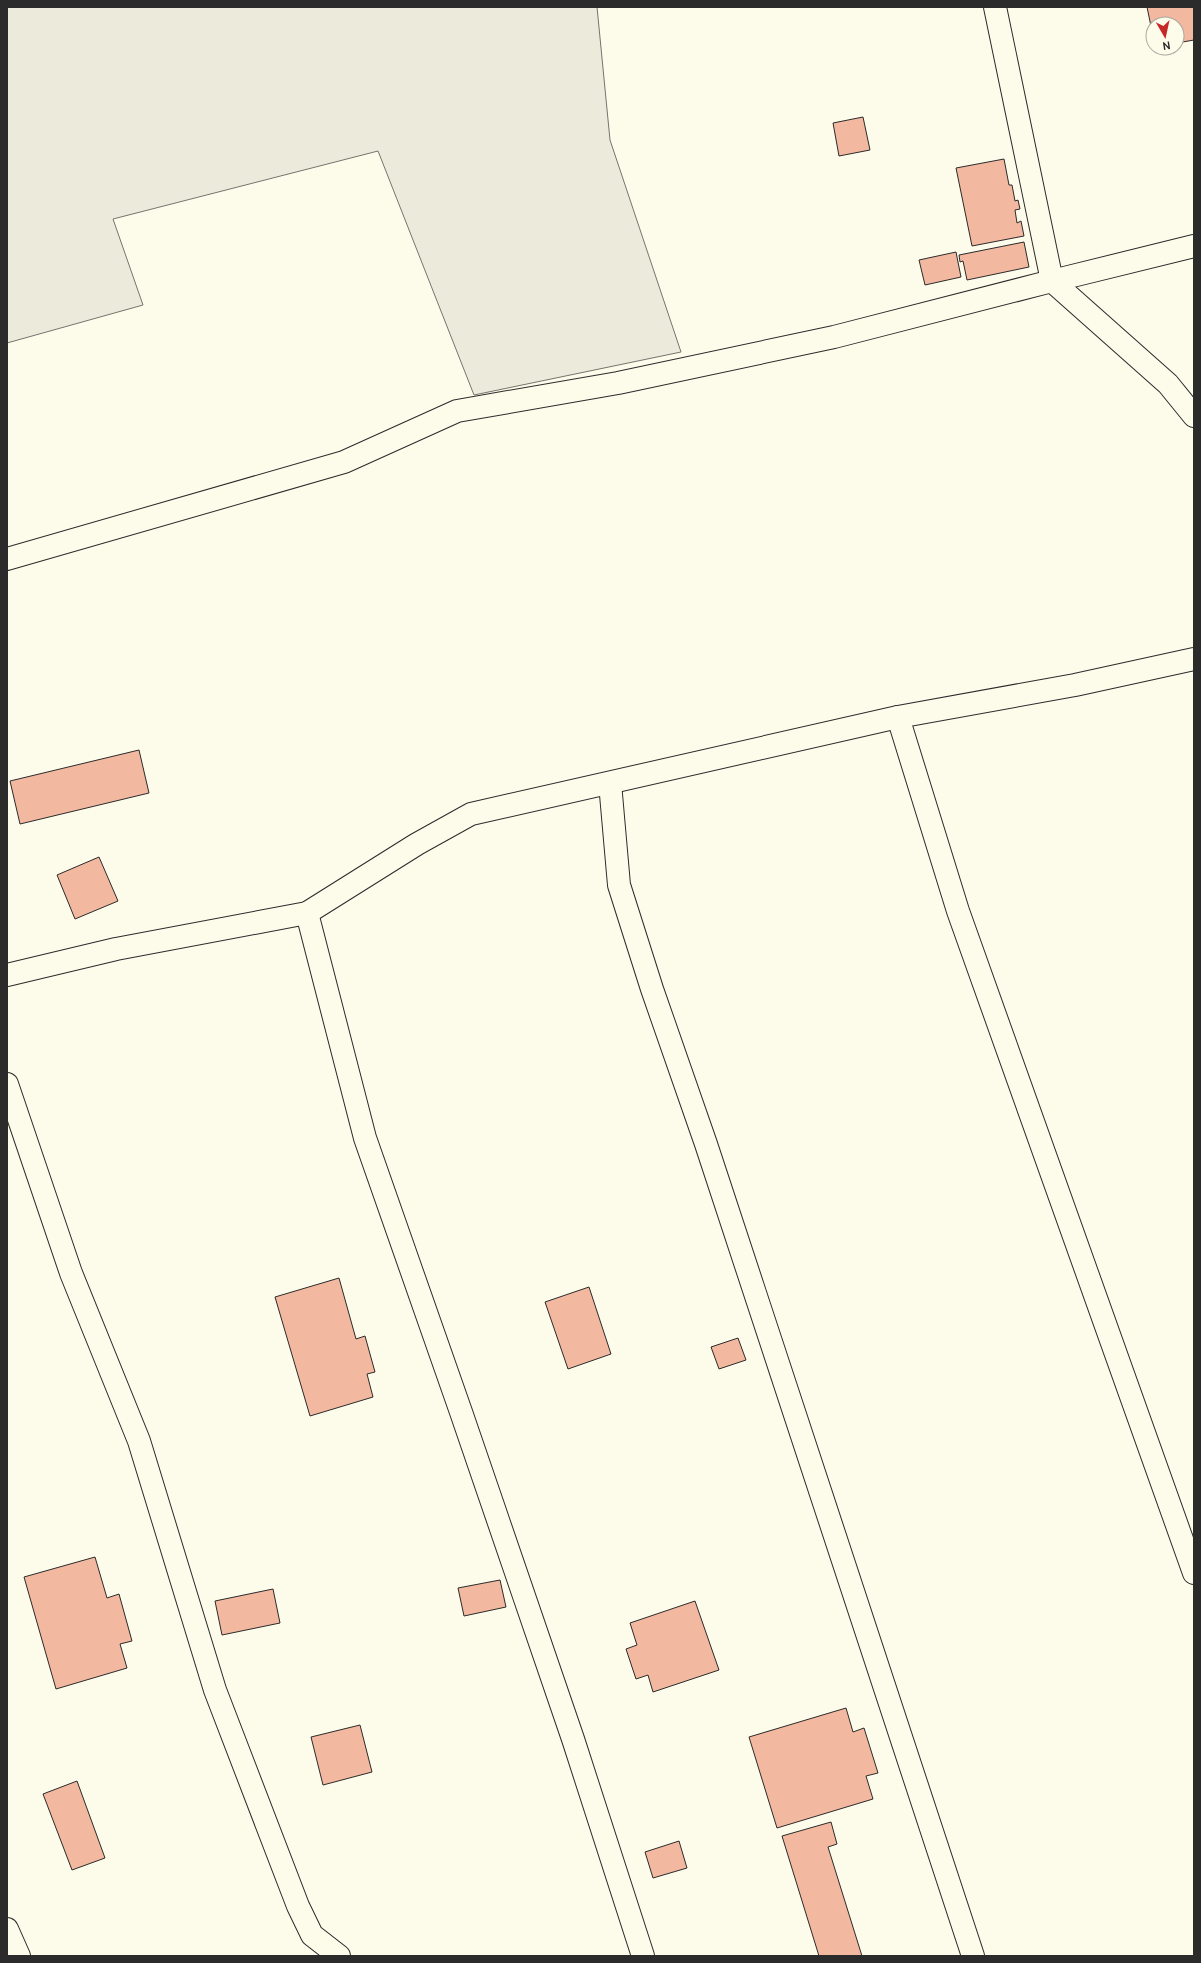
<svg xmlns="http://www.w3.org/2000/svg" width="1201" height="1963" font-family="Cabin,sans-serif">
<rect width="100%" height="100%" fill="#fdfbea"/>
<polygon fill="#ecebdb" stroke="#74746e" points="7,7 597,7 610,140 681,352 474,395 378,151 113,219 143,305 7,343"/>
<g fill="#f2b8a0" stroke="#2b2b2b">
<polygon points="1147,7 1194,7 1194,40 1177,43 1177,24 1153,24 1153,36"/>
<polygon points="863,117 870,150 839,156 833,123"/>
<polygon points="1004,159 1009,185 1012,185 1015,201 1018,200 1020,209 1015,210 1017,223 1021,221 1024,236 972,246 956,168"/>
<polygon points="1024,242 1029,267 967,280 963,261 960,262 959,255"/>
<polygon points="956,252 961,277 925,285 919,260"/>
<polygon points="139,750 149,793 20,824 10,781"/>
<polygon points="99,857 118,901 75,919 57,875"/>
<polygon points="339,1278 356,1339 365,1336 375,1372 367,1374 373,1397 310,1416 275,1297"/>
<polygon points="589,1287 611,1354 568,1369 545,1302"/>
<polygon points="738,1338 746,1360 719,1369 711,1347"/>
<polygon points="95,1557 107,1598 119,1594 132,1641 120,1644 127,1668 56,1689 24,1577"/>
<polygon points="500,1580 506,1607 464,1616 458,1588"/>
<polygon points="273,1589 280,1623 222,1635 215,1601"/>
<polygon points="695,1601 719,1670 653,1692 648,1675 636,1679 626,1649 637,1645 630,1623"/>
<polygon points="846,1708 853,1732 864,1728 878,1773 866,1776 873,1799 777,1828 749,1737"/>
<polygon points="360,1725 372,1772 323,1785 311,1737"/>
<polygon points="77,1781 105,1858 72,1870 43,1794"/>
<polygon points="831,1822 837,1844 828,1847 862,1956 819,1956 782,1836"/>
<polygon points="679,1841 687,1868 653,1878 645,1852"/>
</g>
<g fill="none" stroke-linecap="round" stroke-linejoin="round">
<g stroke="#2b2b2b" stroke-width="24">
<g id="street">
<polyline points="995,7 1052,281 1168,384 1194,416"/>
<polyline points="7,559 344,462 457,411 618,383 834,337 1052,281 1194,246"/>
<polyline points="898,717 958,911 1194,1573"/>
<polyline points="610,783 619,885 652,989 706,1144 973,1956"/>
<polyline points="307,913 365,1138 461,1412 573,1739 643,1956"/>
<polyline points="7,975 116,949 307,913 417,844 471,814 898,717 1075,685 1194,659"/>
<polyline points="7,1084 71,1273 139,1441 215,1690 298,1906 312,1935 339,1956"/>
<polyline points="7,1929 19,1956"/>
</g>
</g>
<use href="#street" stroke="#fdfbea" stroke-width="22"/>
</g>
<rect width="1201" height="1963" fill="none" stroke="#2b2b2b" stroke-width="16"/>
<g transform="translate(1165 36) rotate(171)"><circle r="19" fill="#fdfbea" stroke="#a9a89e"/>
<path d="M0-3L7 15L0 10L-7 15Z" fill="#c62828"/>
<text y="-6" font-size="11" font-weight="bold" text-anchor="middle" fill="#2b2b2b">N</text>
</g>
</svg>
